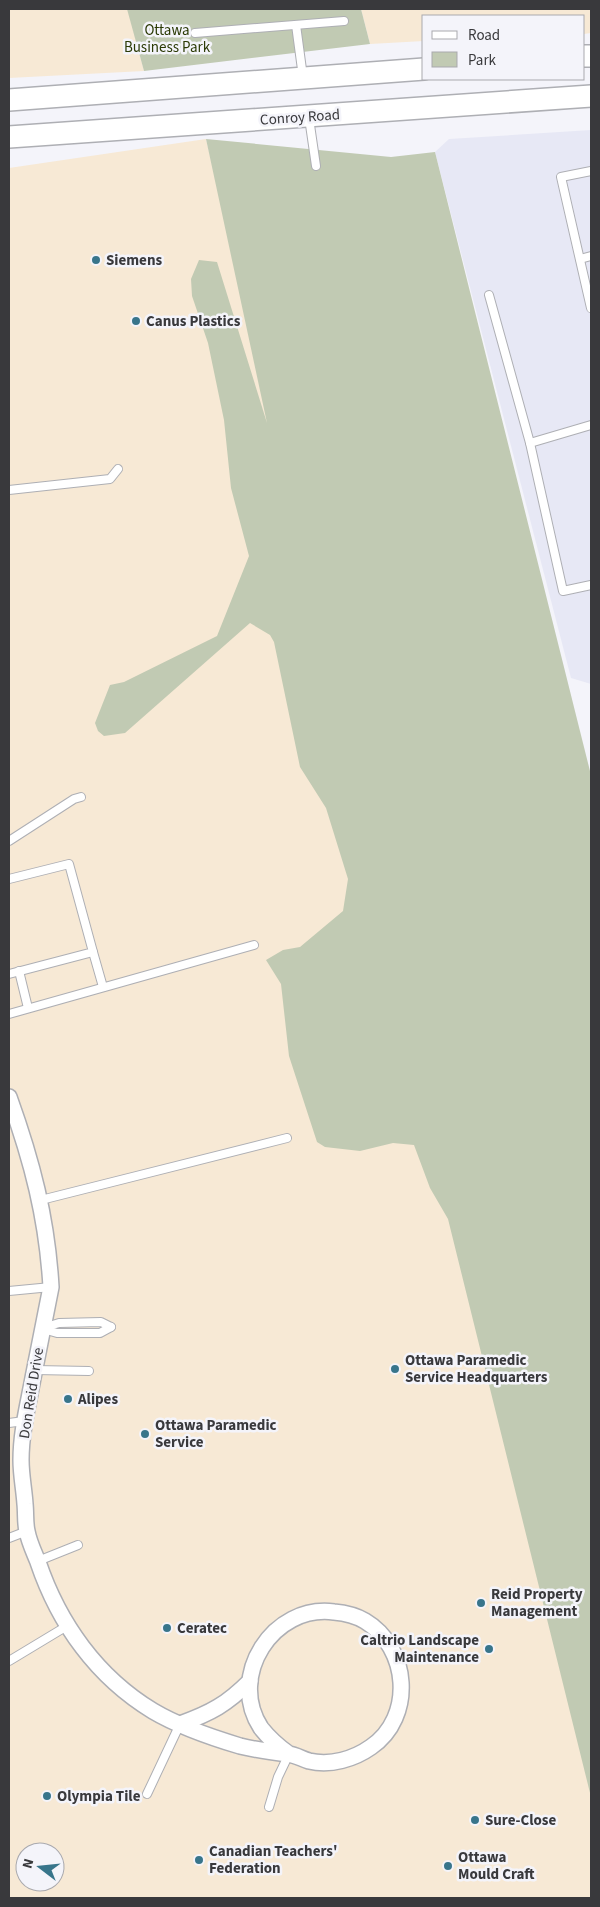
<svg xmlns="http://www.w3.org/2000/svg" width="600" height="1907" font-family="'Source Sans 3',sans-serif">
<rect width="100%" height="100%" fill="#f4f4fa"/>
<g fill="#f7e9d5" fill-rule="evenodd">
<polygon points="9,9 128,9 144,71 9,78"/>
<polygon points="361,9 591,9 591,33 584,34 584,16 424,16 424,41 370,44"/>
<path d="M 206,139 L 562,1656 L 591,1771 L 591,1898 L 9,1898 L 9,168 ZM 25,1852 L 55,1852 L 55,1882 L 25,1882 Z"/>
</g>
<polygon fill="#e7e8f5" points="591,130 591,684 571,678 435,152 449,139"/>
<g fill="#c1cab3">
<polygon points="127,9 361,9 370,44 144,71"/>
<polygon points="206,139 391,157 435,152 591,775 591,1797 448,1219 430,1188 414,1145 393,1143 360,1151 325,1147 317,1142 289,1056 281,984 266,960 283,950 300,947 343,911 348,879 326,808 300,767 274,642 270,635 250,623 125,733 104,736 98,731 95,723 110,685 124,682 217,636 249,556 231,488 224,420 208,343 192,296 191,279 199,260 217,262 267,423"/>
</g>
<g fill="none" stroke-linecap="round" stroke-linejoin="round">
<g stroke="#aeafb4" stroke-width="10">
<g id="lane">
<polyline points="296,25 303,77"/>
<polyline points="195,33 344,21"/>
<polyline points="309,118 316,166"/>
<polyline points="591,171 561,177 591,308"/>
<polyline points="580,259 591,256"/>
<polyline points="489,295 530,443"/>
<polyline points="591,425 530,443 563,591 591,585"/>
<polyline points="9,490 110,479 118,469"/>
<polyline points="9,841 74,799 81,797"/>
<polyline points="9,879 69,864 93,952 9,974"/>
<polyline points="93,952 103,987"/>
<polyline points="19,971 28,1008"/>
<polyline points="9,1014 254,945"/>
<polyline points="41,1200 287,1138"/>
<polyline points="9,1291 51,1287"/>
<polyline points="43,1328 59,1323 101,1322 111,1327"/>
<polyline points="43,1329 57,1333 100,1333 111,1327"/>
<polyline points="35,1370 89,1371"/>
<polyline points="9,1423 24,1421"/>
<polyline points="9,1538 27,1531"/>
<polyline points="38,1561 78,1545"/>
<polyline points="9,1661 67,1626"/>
<polyline points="147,1794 180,1724"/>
<polyline points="269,1807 278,1777 289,1754"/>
</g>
</g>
<g stroke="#aeafb4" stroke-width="18">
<g id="street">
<path d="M 9,1097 C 32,1161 47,1218 51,1287 C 45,1317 39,1348 33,1378 C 28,1405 21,1432 21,1460 C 21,1475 24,1489 25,1504 C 26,1513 25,1523 27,1531 C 29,1542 34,1552 38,1562 C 59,1624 97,1677 153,1711 C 180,1727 210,1737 240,1746 C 256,1750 272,1752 288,1754 C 296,1755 302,1759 309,1761 C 331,1766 354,1759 371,1747 C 415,1717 409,1647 365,1621 C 355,1615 345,1613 334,1612 C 273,1604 227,1676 261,1728 C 269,1738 279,1747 289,1754"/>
<path d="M 180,1724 C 211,1713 227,1704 250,1681"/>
</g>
</g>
<g stroke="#aeafb4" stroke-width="24">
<g id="secondary">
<polyline points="584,56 591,56"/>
<polyline points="9,100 424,69"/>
<polyline points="9,137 591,96"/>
</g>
</g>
<use href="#lane" stroke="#fff" stroke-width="8"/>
<use href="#street" stroke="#fff" stroke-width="15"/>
<use href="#secondary" stroke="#fff" stroke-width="21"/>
</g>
<g fill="#38758b" stroke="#f4f4fa" stroke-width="2">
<circle cx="96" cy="260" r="5"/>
<circle cx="136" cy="321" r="5"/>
<circle cx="395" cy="1369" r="5"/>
<circle cx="68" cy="1399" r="5"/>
<circle cx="145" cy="1434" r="5"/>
<circle cx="481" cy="1603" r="5"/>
<circle cx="167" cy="1628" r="5"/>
<circle cx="489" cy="1649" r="5"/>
<circle cx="47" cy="1796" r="5"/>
<circle cx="475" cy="1820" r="5"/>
<circle cx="199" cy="1860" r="5"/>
<circle cx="448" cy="1866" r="5"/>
</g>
<g text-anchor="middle" stroke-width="5" stroke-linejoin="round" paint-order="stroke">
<g font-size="15" fill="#2b3a05" stroke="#f4f4fa">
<text x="167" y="35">Ottawa<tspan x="167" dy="17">Business Park</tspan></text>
</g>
<g font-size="15" fill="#39393c" stroke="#f4f4fa">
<text transform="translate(300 117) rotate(-4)" y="5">Conroy Road</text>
<text transform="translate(31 1393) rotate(-81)" y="5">Don Reid Drive</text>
</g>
<g font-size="15" font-weight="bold" fill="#39393c" stroke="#f4f4fa" text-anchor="start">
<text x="106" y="265">Siemens</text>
<text x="146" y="326">Canus Plastics</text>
<text x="405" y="1365">Ottawa Paramedic<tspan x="405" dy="17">Service Headquarters</tspan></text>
<text x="78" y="1404">Alipes</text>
<text x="155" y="1430">Ottawa Paramedic<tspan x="155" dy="17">Service</tspan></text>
<text x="491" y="1599">Reid Property<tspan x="491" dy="17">Management</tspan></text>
<text x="177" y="1633">Ceratec</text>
<text x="479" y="1645" text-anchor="end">Caltrio Landscape<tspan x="479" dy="17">Maintenance</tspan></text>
<text x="57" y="1801">Olympia Tile</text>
<text x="485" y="1825">Sure-Close</text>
<text x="209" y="1856">Canadian Teachers'<tspan x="209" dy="17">Federation</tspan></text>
<text x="458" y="1862">Ottawa<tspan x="458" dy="17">Mould Craft</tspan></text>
</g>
</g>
<rect width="600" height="1907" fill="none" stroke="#39393c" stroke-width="20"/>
<rect x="422" y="15" width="162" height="65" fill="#f4f4fa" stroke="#a9a9ae"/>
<rect x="432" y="31" width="25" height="8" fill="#ffffff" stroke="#a9a9ae"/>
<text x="468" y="40" font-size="15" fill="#39393c">Road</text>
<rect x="432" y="52" width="25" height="15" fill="#c1cab3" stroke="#a9a9ae"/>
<text x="468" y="65" font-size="15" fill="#39393c">Park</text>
<g transform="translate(40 1867) rotate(286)"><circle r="24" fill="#f4f4fa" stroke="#a9a9ae"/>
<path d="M0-4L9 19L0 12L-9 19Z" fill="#38758b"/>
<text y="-8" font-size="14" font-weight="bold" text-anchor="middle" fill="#39393c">N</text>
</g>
</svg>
